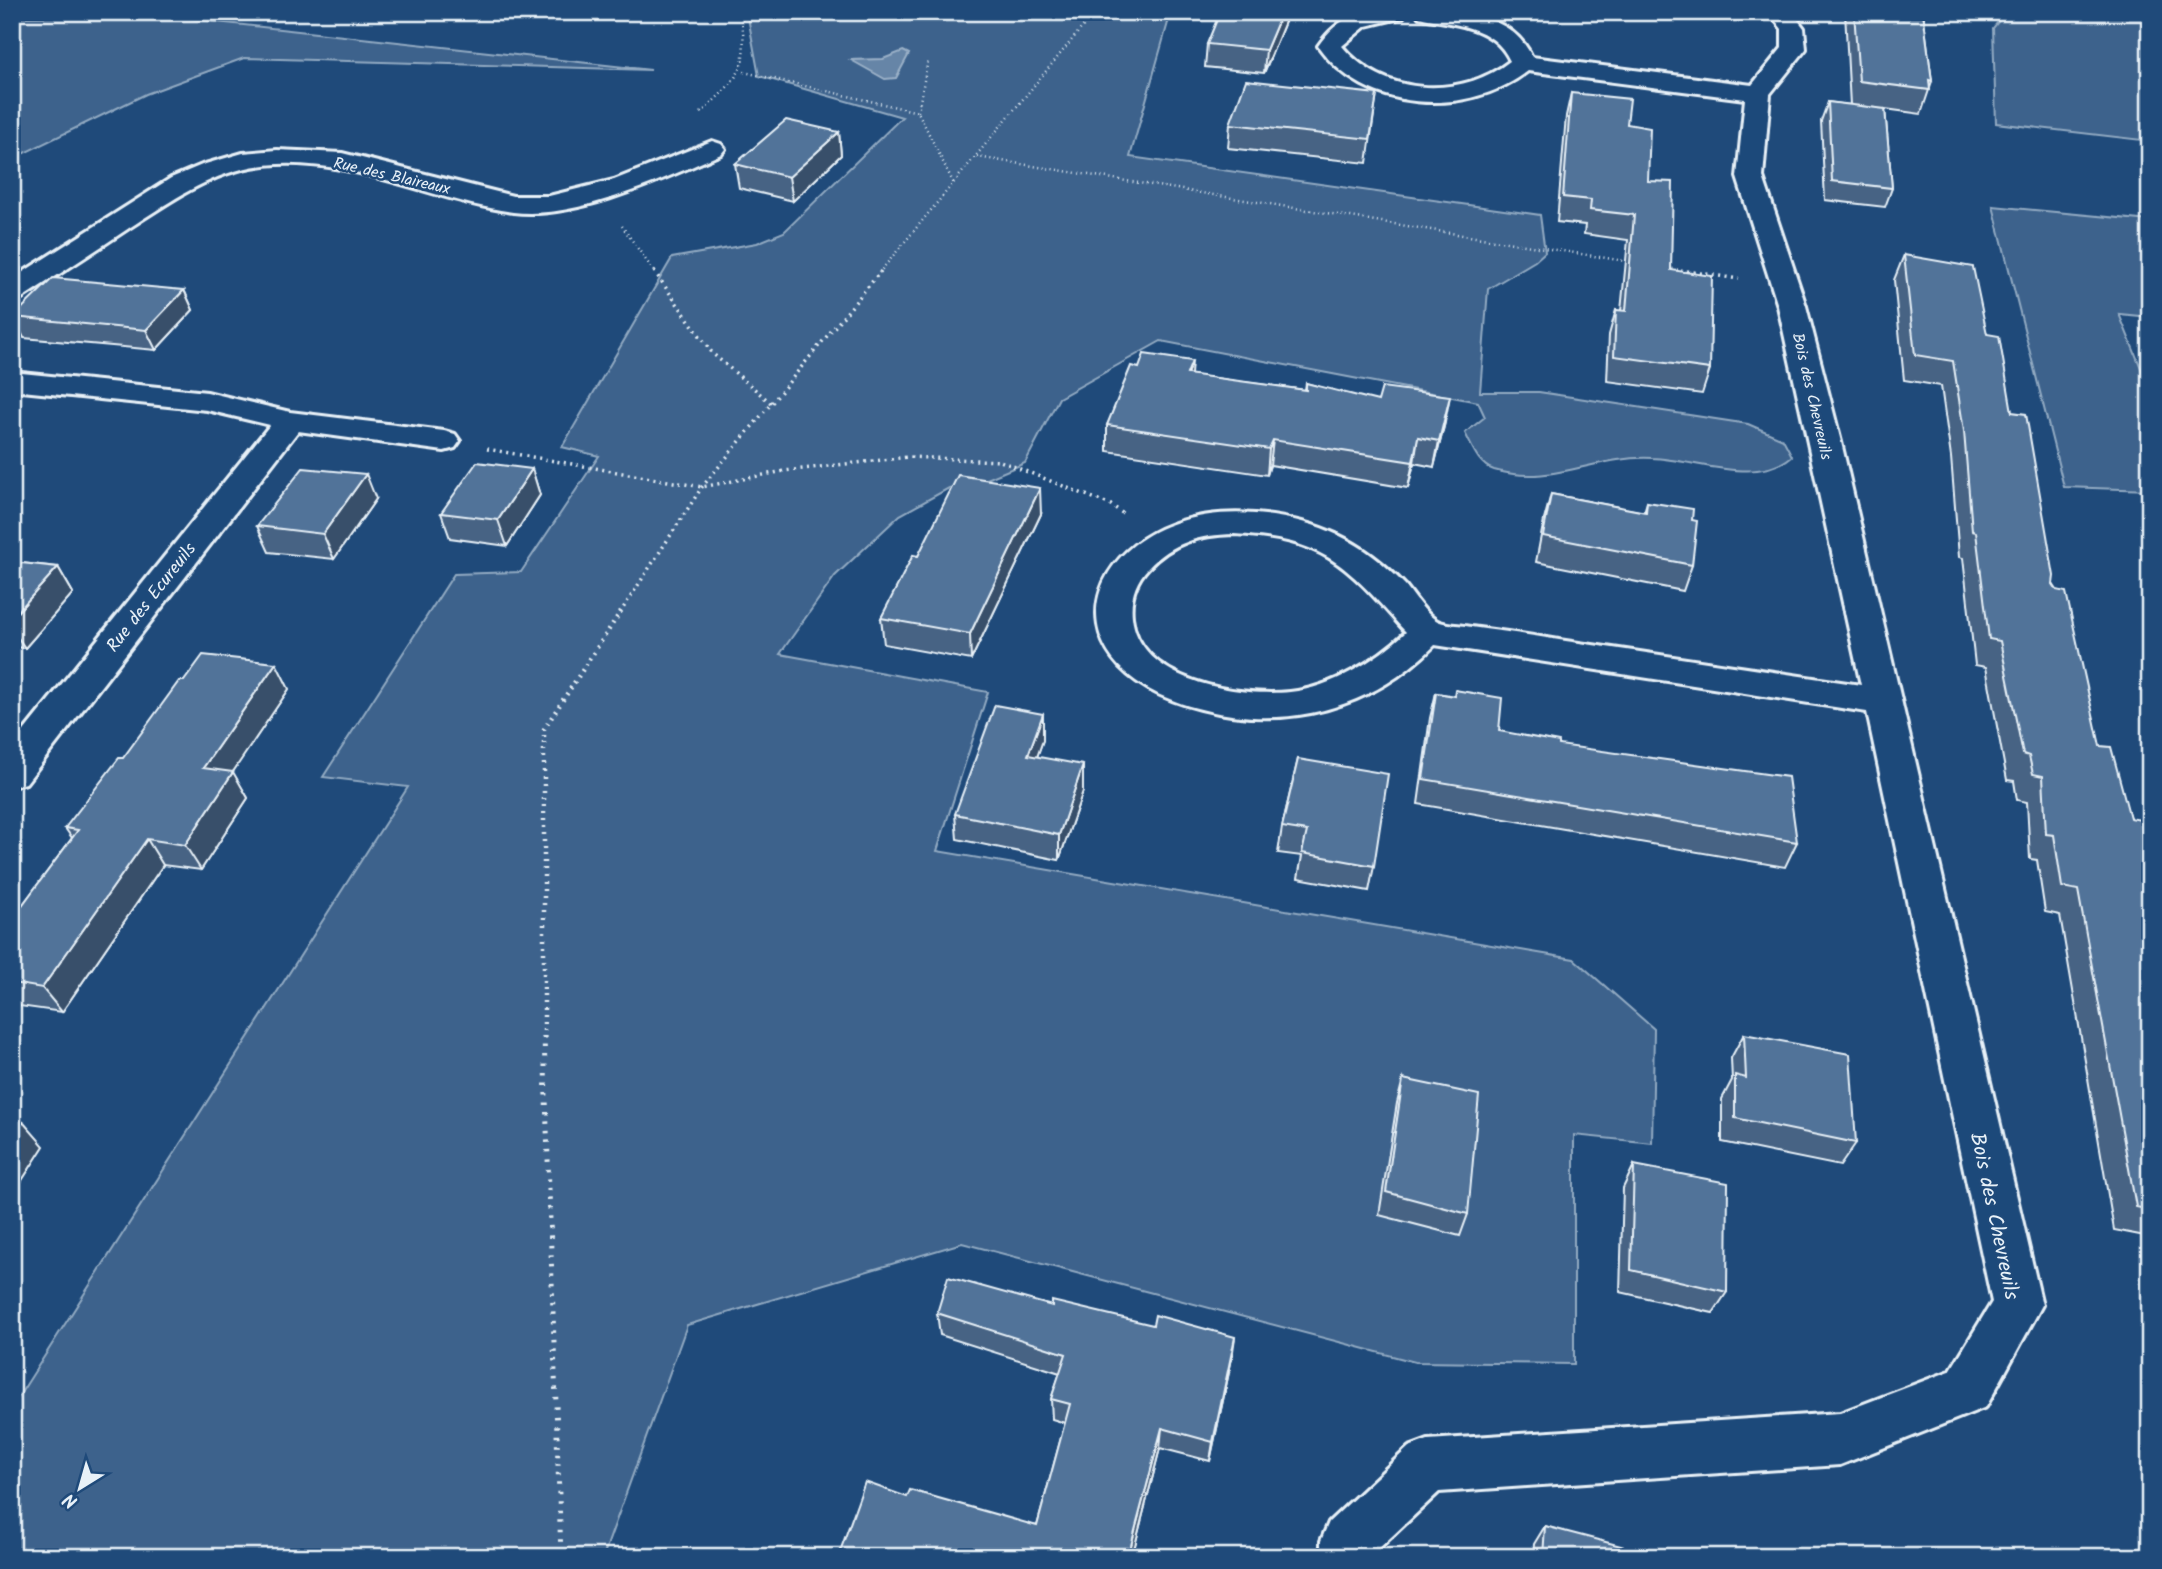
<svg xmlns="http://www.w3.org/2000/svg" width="2162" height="1569" font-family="Kalam,sans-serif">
<rect width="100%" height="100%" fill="#1f4a7a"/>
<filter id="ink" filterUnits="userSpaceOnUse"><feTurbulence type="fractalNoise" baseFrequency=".0143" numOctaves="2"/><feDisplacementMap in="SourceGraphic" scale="14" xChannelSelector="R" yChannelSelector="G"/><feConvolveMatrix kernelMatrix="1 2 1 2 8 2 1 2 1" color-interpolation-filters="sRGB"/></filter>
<g filter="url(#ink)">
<g fill="#3c628c" stroke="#92aac2" stroke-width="2">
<path d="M 747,12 L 1171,12 L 1130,157 L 1540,215 L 1545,252 L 1535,261 L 1488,289 L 1480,392 L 1539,392 L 1748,424 L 1783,439 L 1792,456 C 1756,487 1695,459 1652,458 C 1595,455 1553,487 1494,470 C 1478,465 1472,446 1465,433 L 1485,417 L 1478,402 L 1161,341 L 1059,398 L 1025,463 L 987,479 L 949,488 L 900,515 L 835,576 L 780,654 L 988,692 L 937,851 L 1574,959 L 1654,1029 L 1652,1143 L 1574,1135 L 1574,1364 L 1415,1362 L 962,1243 L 687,1325 L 603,1557 L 12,1557 L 12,1407 L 408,787 L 323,777 L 454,574 L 521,572 L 599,456 L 562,447 L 672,258 L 757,243 L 784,232 L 902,117 L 759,76 Z"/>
<polygon points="2006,12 2150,12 2150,141 1996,123 1993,28"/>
<polygon points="153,15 651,70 244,58 146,94 12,159 12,17"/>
<polygon points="1993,206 2150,221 2150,317 2119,314 2150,390 2150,490 2064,487"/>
</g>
<polygon fill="#6685a7" stroke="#9ab0c7" stroke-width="2" points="903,51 909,54 896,78 885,79 851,60 883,59"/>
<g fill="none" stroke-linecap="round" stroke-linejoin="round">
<g stroke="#e8f1f8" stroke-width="6">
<g id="street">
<path d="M 1406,12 L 1403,17 L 1366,26 L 1342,46 C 1383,96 1460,100 1510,61 C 1494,25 1453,25 1419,17 L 1416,12 C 1459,12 1510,11 1532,57 L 1752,85 L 1782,48 L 1782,29 L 1769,12 L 1792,12 L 1804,28 L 1806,49 L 1770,94 L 1763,177 L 1806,306 L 1841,442 L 2042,1305 L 1986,1407 L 1840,1465 L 1439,1492 L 1375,1552 L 1375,1557 L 1321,1557 L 1321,1541 L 1329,1522 L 1409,1447 L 1428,1440 L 1840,1413 L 1950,1371 L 1992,1302 L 1867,712 L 1435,645 C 1372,709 1287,731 1201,709 C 1026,665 1091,501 1255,514 C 1316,519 1363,540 1405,585 C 1414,596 1427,617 1440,622 C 1449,625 1461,625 1471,627 C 1500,631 1530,635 1559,640 C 1660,655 1760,670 1861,685 L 1778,306 L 1737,177 L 1745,99 L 1528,71 C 1466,119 1364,112 1318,46 C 1344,9 1366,12 1406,12 ZM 1234,534 C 1327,539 1347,566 1406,632 C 1377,660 1331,688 1290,692 C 1238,697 1139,682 1132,617 C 1130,598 1135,582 1148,568 C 1173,542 1199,535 1234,534 Z"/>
<path d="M 712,141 L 721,144 L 725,149 L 721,154 C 663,179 576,220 513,212 C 425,200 333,147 242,169 C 199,180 165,205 129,228 C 93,252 58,275 22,298 L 12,300 L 12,279 L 171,178 L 202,165 L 243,153 L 277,150 L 342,153 L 513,196 L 549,196 L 614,180 Z"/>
<polygon points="12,372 207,392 290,412 444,431 455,434 460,441 455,448 444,451 298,431 26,783 12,787 12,746 270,425 207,410 12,390"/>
</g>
</g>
<g stroke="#e8f1f8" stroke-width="2.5" stroke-dasharray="1 3.5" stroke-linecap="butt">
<polyline points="744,72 918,112 954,184"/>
<polyline points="918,112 928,60"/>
<path d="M 701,113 C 743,73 748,71 741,12"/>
<polyline points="977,157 1631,262"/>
<polyline points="622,226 655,273"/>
<polyline points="1668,268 1698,273"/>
<polyline points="879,273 1095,12"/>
</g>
<g stroke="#e8f1f8" stroke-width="3.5" stroke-dasharray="2 4.5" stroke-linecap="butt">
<polyline points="654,271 713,354 771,403"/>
<polyline points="1687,271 1739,279"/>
<polyline points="487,449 702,487 784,471 909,457 1000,461 1111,505 1125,515"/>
<polyline points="620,613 702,487 881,271"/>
</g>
<polyline stroke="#e8f1f8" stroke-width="4.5" stroke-dasharray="2 5" stroke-linecap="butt" points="544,1038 544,729 621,611"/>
<polyline stroke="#e8f1f8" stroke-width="5" stroke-dasharray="2.5 7" stroke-linecap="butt" points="544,1036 561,1557"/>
<use href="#street" fill="#1f4a7a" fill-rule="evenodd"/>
</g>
<g fill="#466384" stroke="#e8f1f8" stroke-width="2">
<polygon points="1289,12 1264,73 1205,67 1207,44"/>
<polygon points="1845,12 1923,12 1932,81 1921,114 1885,109 1892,188 1885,207 1825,200 1821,121 1828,102 1850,105"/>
<polygon points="1571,93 1627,124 1648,181 1671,270 1710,369 1702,394 1607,381 1609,335 1616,310 1621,311 1628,240 1584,234 1585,225 1557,222 1566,116"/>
<polygon points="1377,94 1367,163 1228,148 1230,124"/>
<polygon points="839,132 841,155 793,201 739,188 735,164"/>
<polygon points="1904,255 1987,334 2012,412 2053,584 2100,746 2130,818 2150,861 2150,1237 2114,1230 2060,915 2045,912 2037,860 2030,859 2027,802 2017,800 2014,781 2007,780 1986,667 1975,665 1963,558 1959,557 1951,457 1941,386 1904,380 1894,280"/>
<polygon points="184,290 193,310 156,350 24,338 13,317"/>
<polygon points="1139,368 1305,390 1306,383 1445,422 1434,467 1414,463 1408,488 1270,465 1267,475 1107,451 1107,425"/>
<polygon points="532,469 540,495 507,546 450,538 441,513"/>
<polygon points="1551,494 1644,512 1647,502 1692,520 1692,565 1683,591 1536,562 1544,520"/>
<polygon points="376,499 334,559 269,552 257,526"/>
<polygon points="1041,514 971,660 884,644 881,618 918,556"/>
<polygon points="12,562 58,567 73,593 25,648 12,647"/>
<polygon points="289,689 232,772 248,798 201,870 163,865 62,1012 12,1005 12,919 72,838 65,828"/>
<polygon points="1455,690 1499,731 1559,745 1797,842 1785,867 1418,804 1430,718 1436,693 1454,696"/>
<polygon points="1043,714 1043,740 1037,756 1083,791 1059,860 957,839 955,814"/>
<polygon points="1298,759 1374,866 1369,891 1298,878 1302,856 1278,853 1282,827"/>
<polygon points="1744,1034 1856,1143 1840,1166 1722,1142 1722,1099 1732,1080 1731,1058"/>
<polygon points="1403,1079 1468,1214 1460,1236 1379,1215 1397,1103"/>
<polygon points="1634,1165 1727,1292 1713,1313 1620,1292 1623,1188"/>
<polygon points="937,1313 1232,1358 1210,1461 1160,1448 1132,1557 907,1497 1037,1526 1065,1423 1052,1419 1051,1399 1060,1373 940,1335"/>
<polygon points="1545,1526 1640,1557 1533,1557 1534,1544"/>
</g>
<g fill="#39506b" stroke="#e8f1f8" stroke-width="2">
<polygon points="1282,12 1289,12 1264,73 1266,50"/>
<polygon points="839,132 841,155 793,201 789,177"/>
<polygon points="184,290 193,310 156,350 146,330"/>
<polygon points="1192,361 1190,387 1187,374"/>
<polygon points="1450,396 1445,422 1434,467 1439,441"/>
<polygon points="1418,437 1414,463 1408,488 1413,462"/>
<polygon points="1273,440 1270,465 1267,475 1269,449"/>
<polygon points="532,469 540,495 507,546 498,520"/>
<polygon points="366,474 376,499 334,559 323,534"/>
<polygon points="1040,488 1041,514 971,660 970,634"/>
<polygon points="58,567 73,593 25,648 12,629 12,618"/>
<polygon points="276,663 289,689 218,794 203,768"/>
<polygon points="1043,714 1043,740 1029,780 1028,755"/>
<polygon points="1083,765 1083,791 1059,860 1059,835"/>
<polygon points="233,772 248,798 201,870 185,845"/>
<polygon points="147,839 163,865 62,1012 42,988"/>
<polygon points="23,1122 44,1146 12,1196 12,1139"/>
<polygon points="1235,1337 1232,1358 1210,1461 1213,1442"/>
<polygon points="1162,1428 1160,1448 1132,1557 1128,1557"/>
</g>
<g fill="#517399" stroke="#e8f1f8" stroke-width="2">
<polygon points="1220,12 1282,12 1266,50 1207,44"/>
<polygon points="1854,12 1923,12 1932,81 1929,80 1930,90 1859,81"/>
<polygon points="1246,80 1377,94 1370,139 1230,124"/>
<polygon points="1571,93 1630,99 1627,124 1650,128 1648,181 1673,182 1671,270 1712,276 1710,369 1614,356 1616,310 1626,311 1634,215 1590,210 1591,200 1563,197"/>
<polygon points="1828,102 1885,109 1892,188 1832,181"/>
<polygon points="786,120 839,132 789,177 735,164"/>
<polygon points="1904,255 1973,267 1987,334 1999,336 2012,412 2026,414 2054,576 2053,584 2057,590 2066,592 2100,746 2111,747 2130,818 2141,820 2150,861 2150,1210 2136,1207 2078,890 2062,887 2054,835 2046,834 2043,776 2033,774 2029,756 2023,754 2000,641 1989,639 1976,532 1972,531 1964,431 1953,361 1915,355"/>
<polygon points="53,278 184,290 146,330 13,317"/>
<polygon points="1144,354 1192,361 1187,374 1306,390 1306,383 1378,401 1382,387 1450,396 1439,441 1418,437 1413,462 1273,440 1269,449 1107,425 1131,366 1139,368"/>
<polygon points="477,462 532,469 498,520 441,513"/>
<polygon points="303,468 366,474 323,534 257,526"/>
<polygon points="958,475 1040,488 970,634 881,618 913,555 918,556"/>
<polygon points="1551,494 1646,512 1647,502 1693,509 1692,520 1697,521 1692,565 1543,536"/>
<polygon points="12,562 58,567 12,618"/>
<polygon points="203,655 276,663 203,768 233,772 185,845 147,839 42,988 12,983 12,919 78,830 65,828 119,758 123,758 179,681 184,681"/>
<polygon points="1455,690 1502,698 1499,731 1559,742 1559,745 1788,777 1797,842 1423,779 1436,693 1455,696"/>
<polygon points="995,705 1043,714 1028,755 1083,765 1059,835 955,814"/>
<polygon points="1298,759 1388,774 1374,866 1302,853 1307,831 1282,827"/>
<polygon points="1744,1034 1850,1054 1856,1143 1735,1118 1735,1075 1746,1078"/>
<polygon points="1403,1079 1479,1095 1468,1214 1386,1192"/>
<polygon points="12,1121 23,1122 12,1139"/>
<polygon points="1634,1165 1728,1183 1727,1292 1631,1270"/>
<polygon points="948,1277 1052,1306 1052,1301 1153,1325 1155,1315 1235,1337 1213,1442 1162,1428 1128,1557 838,1557 865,1482 907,1497 910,1490 1037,1526 1070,1404 1051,1399 1066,1354 937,1313"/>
<polygon points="1545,1526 1640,1551 1640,1557 1543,1557"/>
</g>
</g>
<g text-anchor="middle" stroke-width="5" stroke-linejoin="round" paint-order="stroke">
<g font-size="16" fill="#e8f1f8" stroke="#1f4a7a">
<text transform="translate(392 175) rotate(13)" y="6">Rue des Blaireaux</text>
<text transform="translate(1813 396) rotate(77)" y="6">Bois des Chevreuils</text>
</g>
<g font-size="18" fill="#e8f1f8" stroke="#1f4a7a">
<text transform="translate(151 597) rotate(-52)" y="6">Rue des Ecureuils</text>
</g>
<g font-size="21" fill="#e8f1f8" stroke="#1f4a7a">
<text transform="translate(1995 1216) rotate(78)" y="7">Bois des Chevreuils</text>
</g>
</g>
<rect width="2162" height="1569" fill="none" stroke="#1f4a7a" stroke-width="42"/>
<rect x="21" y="21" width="2120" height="1527" fill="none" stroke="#e8f1f8" stroke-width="2.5" filter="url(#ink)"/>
<g transform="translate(80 1488) rotate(217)" stroke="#1f4a7a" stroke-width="5" paint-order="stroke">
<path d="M0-5L12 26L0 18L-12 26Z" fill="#e8f1f8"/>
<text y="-10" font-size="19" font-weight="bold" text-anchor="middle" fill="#e8f1f8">N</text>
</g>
</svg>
